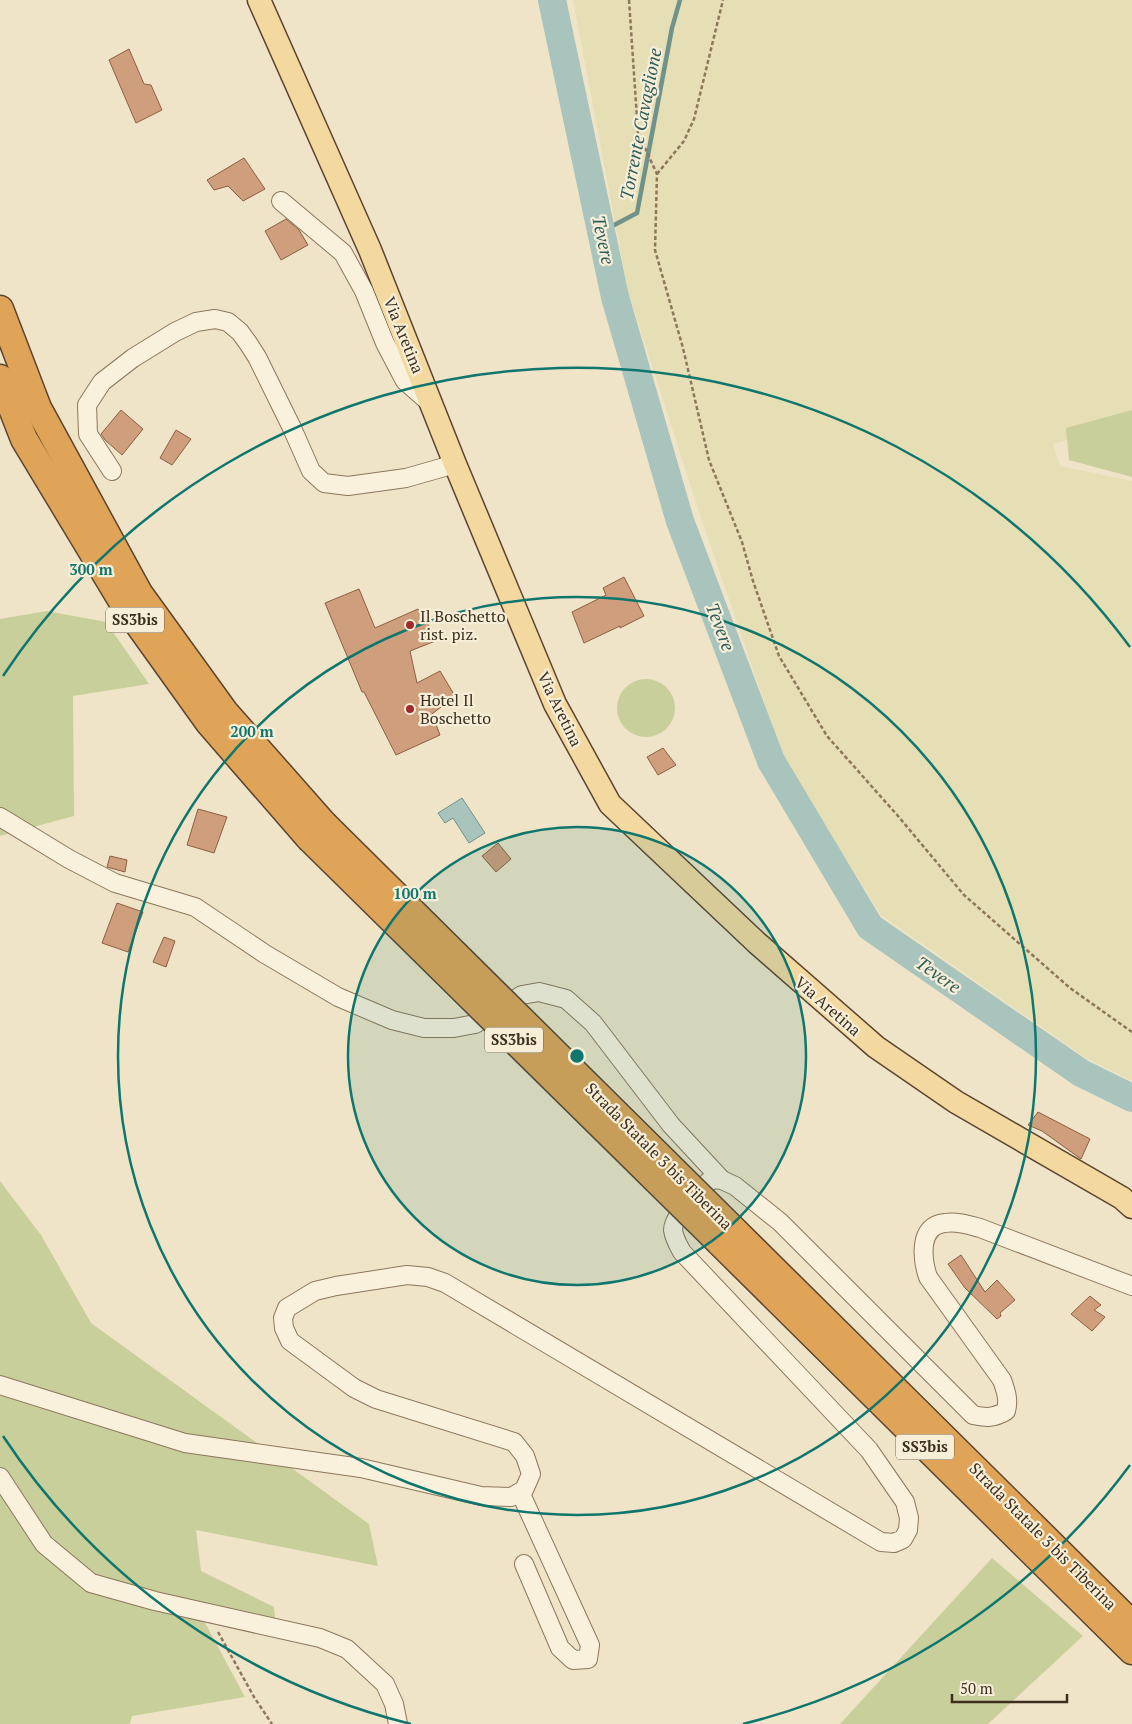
<svg xmlns="http://www.w3.org/2000/svg" width="1132" height="1724" font-family="'PT Serif',serif">
<rect width="100%" height="100%" fill="#f0e4c8"/>
<polygon fill="#e6deb5" points="573,0 1132,0 1132,421 1053,444 1060,466 1132,481 1132,1081 1086,1058 881,915 784,759 701,518 628,291"/>
<g fill="#c9cf9b">
<polygon points="1132,410 1132,477 1069,460 1066,428"/>
<polygon points="47,611 106,622 149,684 73,696 74,816 0,836 0,619"/>
<circle cx="646" cy="708" r="29"/>
<polygon points="0,1181 41,1235 91,1323 369,1524 378,1566 196,1530 201,1571 274,1607 277,1637 203,1619 245,1697 132,1716 130,1724 0,1724"/>
<polygon points="992,1558 1083,1636 988,1724 840,1724"/>
</g>
<polygon fill="#a9c4bc" stroke="#6f938a" points="462,798 485,833 469,843 453,818 445,823 438,813"/>
<g fill="none" stroke-linecap="round" stroke-linejoin="round">
<polyline stroke="#6f938a" stroke-width="4.5" points="601,232 637,213 672,28 680,0"/>
<polyline stroke="#a9c4bc" stroke-width="28" points="552,0 615,297 680,521 771,761 870,927 1081,1073 1132,1098"/>
</g>
<g fill="#cf9f7d" stroke="#8d5f41">
<polygon points="129,49 144,84 151,85 162,110 136,123 109,60"/>
<polygon points="244,158 265,189 243,201 228,186 214,190 207,180"/>
<polygon points="286,219 299,230 308,245 281,260 265,231"/>
<polygon points="121,410 143,429 122,455 105,440 101,434"/>
<polygon points="176,430 191,439 172,465 160,458"/>
<polygon points="624,577 644,616 620,628 620,626 584,643 572,612 606,595 603,588"/>
<polygon points="359,589 375,628 418,609 438,640 410,651 417,683 440,671 455,696 432,714 440,735 396,755 364,692 362,692 325,603"/>
<polygon points="663,748 676,765 658,775 647,757"/>
<polygon points="198,809 227,817 214,853 187,845"/>
<polygon points="498,843 511,859 496,872 482,856"/>
<polygon points="110,856 127,860 125,872 107,867"/>
<polygon points="117,903 143,912 128,952 102,943"/>
<polygon points="164,937 175,941 166,967 153,962"/>
<polygon points="1038,1112 1090,1139 1081,1159 1042,1131 1028,1125"/>
<polygon points="961,1255 985,1292 997,1280 1015,1300 1000,1313 1001,1316 997,1319 965,1288 948,1264"/>
<polygon points="1090,1296 1101,1305 1094,1310 1105,1317 1092,1331 1071,1314"/>
</g>
<g fill="none" stroke-linecap="round" stroke-linejoin="round">
<g stroke="#8d765c" stroke-width="20">
<g id="minor">
<polyline points="281,201 343,253 364,291 385,343 405,381 430,403"/>
<polyline points="112,471 88,434 87,405 102,382 133,358 175,332 196,322 215,319 228,322 240,332 248,343 257,357 292,428 311,471 324,483 348,486 406,478 455,464"/>
<polyline points="0,817 69,859 115,883 195,907 265,954 338,997 392,1020 424,1028 454,1028 475,1024 522,995 539,992 566,999 593,1023 671,1125 722,1180"/>
<path d="M 0,1385 L 185,1443 L 361,1468 L 481,1496 L 511,1497 L 524,1490 L 531,1474 L 525,1456 L 514,1442 L 376,1399 L 354,1388 L 290,1341 L 284,1328 L 283,1318 L 287,1308 L 315,1291 L 336,1286 L 407,1275 L 428,1277 L 445,1283 L 881,1542 L 894,1543 L 903,1539 L 908,1530 L 909,1518 L 905,1502 L 869,1450 L 682,1252 C 678,1245 674,1238 673,1230 C 673,1215 699,1193 708,1182 L 714,1179 L 722,1180 L 735,1186 L 780,1222 L 973,1415 C 986,1418 994,1418 1006,1411 C 1009,1400 1006,1391 1002,1380 L 928,1277 C 922,1259 918,1225 945,1223 C 957,1221 969,1225 980,1228 L 1132,1286"/>
<polyline points="0,1477 44,1544 91,1583 155,1601 320,1638 347,1649 385,1684 394,1704 398,1724"/>
<polyline points="520,1492 590,1645 588,1659 573,1660 560,1648 524,1564"/>
</g>
</g>
<g stroke="#5b4430" stroke-width="25">
<polyline id="major" points="259,0 370,250 455,464 555,704 610,804 757,943 876,1047 956,1102 1122,1198 1132,1207"/>
</g>
<g stroke="#5b4430" stroke-width="29">
<g id="highway">
<polyline points="0,309 38,408 139,593 225,712 324,824"/>
<polyline points="0,378 24,439 123,603 209,723 309,838"/>
<polyline points="732,1228 1132,1624"/>
<polyline points="719,1242 1132,1651"/>
</g>
</g>
<g stroke="#8d765c" stroke-width="2.5" stroke-dasharray="4 2.5" stroke-linecap="butt">
<polyline points="629,0 638,133 657,174 655,250 683,348 709,460 742,542 753,581 779,656 827,736 898,816 964,895 1070,988 1132,1032"/>
<polyline points="657,174 684,141 694,119 723,0"/>
<polyline points="218,1632 254,1697 272,1724"/>
</g>
<use href="#minor" stroke="#faf1dc" stroke-width="18"/>
<use href="#major" stroke="#f3d9a0" stroke-width="22"/>
<use href="#highway" stroke="#e0a458" stroke-width="26"/>
<g stroke="#5b4430" stroke-width="29" stroke-linecap="butt">
<g id="highway-bridge">
<polyline points="324,824 732,1228"/>
<polyline points="309,838 719,1242"/>
</g>
</g>
<use href="#highway-bridge" stroke="#e0a458" stroke-width="26"/>
</g>
<circle cx="577" cy="1056" r="229" fill="#0f766e" fill-opacity=".12"/>
<g fill="none" stroke="#0f766e" stroke-width="2.5">
<circle cx="577" cy="1056" r="229"/>
<circle cx="577" cy="1056" r="459"/>
<path d="M1130 1465A688 688 0 0 1 743 1724M411 1724A688 688 0 0 1 3 1436M3 676A688 688 0 0 1 1130 647"/>
</g>
<g fill="#9e2a2b" stroke="#f7eed8" stroke-width="2">
<circle cx="410" cy="625" r="5"/>
<circle cx="410" cy="709" r="5"/>
</g>
<g text-anchor="middle" stroke-width="4.5" stroke-linejoin="round" paint-order="stroke">
<g fill="#f7eed8" stroke="#756857" stroke-width="1">
<rect x="106" y="607.5" width="58" height="25" rx="4"/>
<rect x="485" y="1027.5" width="58" height="25" rx="4"/>
<rect x="896" y="1434.5" width="58" height="25" rx="4"/>
</g>
<g font-size="15" font-weight="bold" fill="#3d2e20">
<text x="135" y="625">SS3bis</text>
<text x="514" y="1045">SS3bis</text>
<text x="925" y="1452">SS3bis</text>
</g>
<g font-size="16" fill="#3d2e20" stroke="#f7eed8">
<text transform="translate(404 335) rotate(68)" y="6">Via Aretina</text>
<text transform="translate(560 709) rotate(64)" y="6">Via Aretina</text>
<text transform="translate(828 1006) rotate(41)" y="6">Via Aretina</text>
<text transform="translate(659 1156) rotate(45)" y="6">Strada Statale 3 bis Tiberina</text>
<text transform="translate(1043 1536) rotate(45)" y="6">Strada Statale 3 bis Tiberina</text>
</g>
<g font-size="16" fill="#3d2e20" stroke="#f7eed8" text-anchor="start">
<text x="420" y="622">Il Boschetto<tspan x="420" dy="18">rist. piz.</tspan></text>
<text x="420" y="706">Hotel Il<tspan x="420" dy="18">Boschetto</tspan></text>
</g>
<g font-size="18" font-style="italic" fill="#2f5d5a" stroke="#f7eed8">
<text transform="translate(641 124) rotate(-79)" y="6">Torrente Cavaglione</text>
<text transform="translate(603 240) rotate(78)" y="6">Tevere</text>
<text transform="translate(720 627) rotate(69)" y="6">Tevere</text>
<text transform="translate(938 975) rotate(35)" y="6">Tevere</text>
</g>
</g>
<circle cx="577" cy="1056" r="8" fill="#0f766e" stroke="#f7eed8" stroke-width="2.5"/>
<g font-size="15" text-anchor="middle" font-weight="bold" fill="#0f766e" stroke="#f7eed8" stroke-width="4.5" stroke-linejoin="round" paint-order="stroke">
<text x="91" y="575">300 m</text>
<text x="252" y="737">200 m</text>
<text x="415" y="899">100 m</text>
</g>
<path d="M952 1694v8h115v-8" fill="none" stroke="#3d2e20" stroke-width="2.5"/>
<text x="960" y="1694" font-size="15" fill="#3d2e20" stroke="#f7eed8" stroke-width="4" paint-order="stroke">50 m</text>
</svg>
